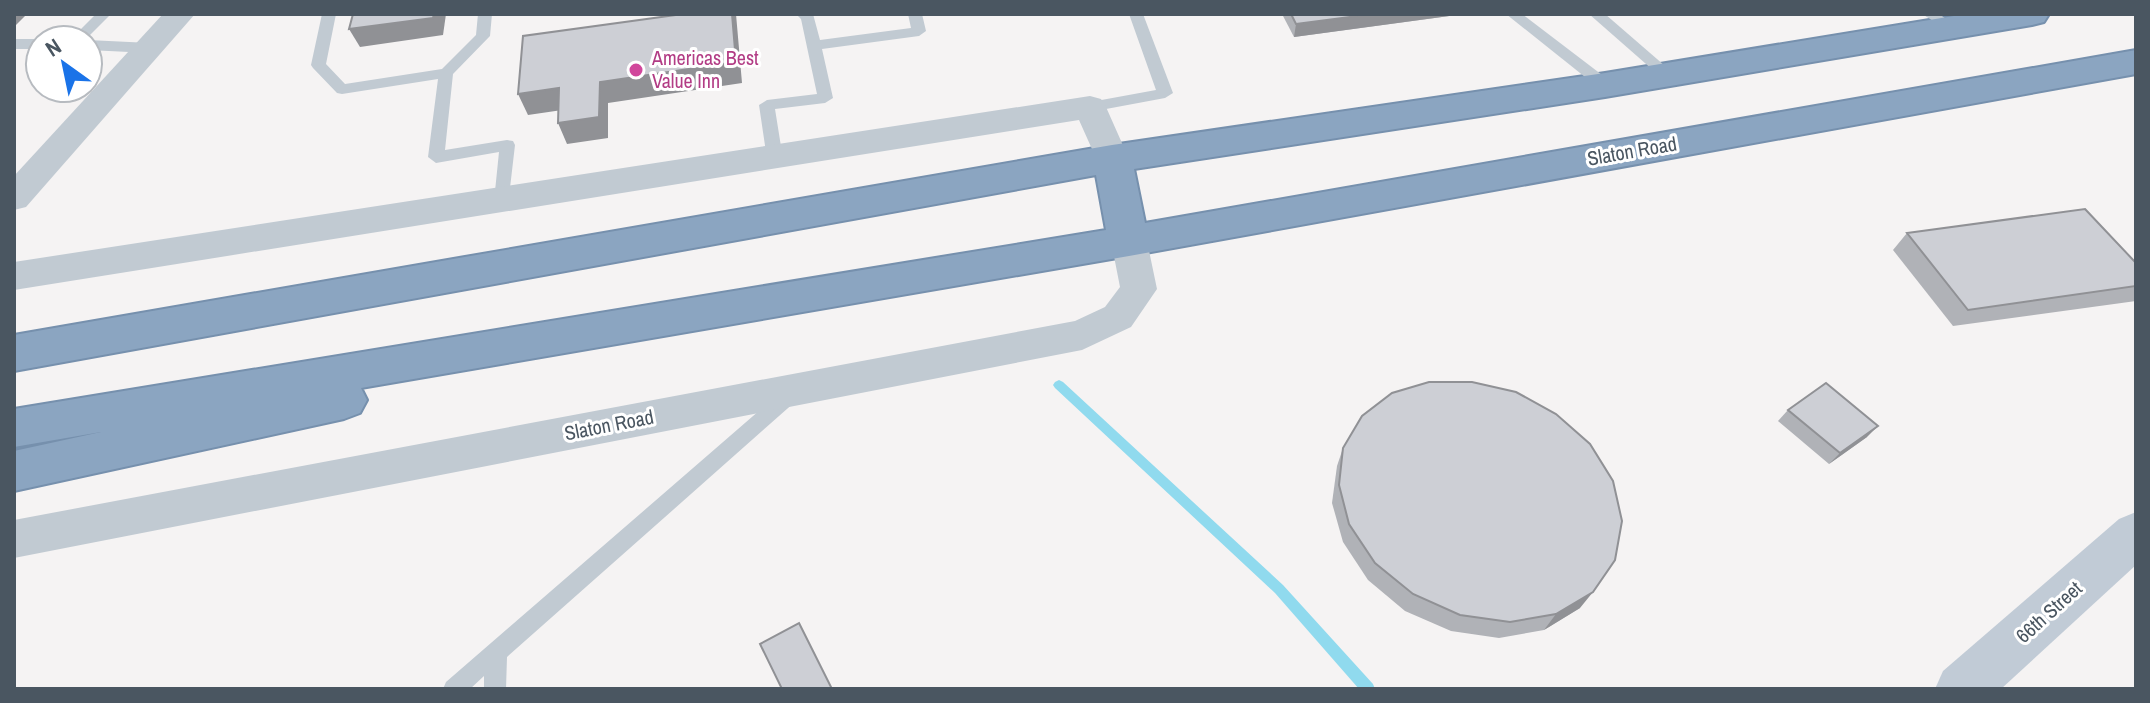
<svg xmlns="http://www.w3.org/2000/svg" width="2150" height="703" font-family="'Archivo Narrow',sans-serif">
<rect width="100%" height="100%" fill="#f5f3f3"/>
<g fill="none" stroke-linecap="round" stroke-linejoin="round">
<polygon fill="#90daee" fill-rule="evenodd" points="1059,380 1063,382 1283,585 1373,684 1375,689 1359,689 1275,593 1055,388 1053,385 1055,382"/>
<g stroke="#7690ad" stroke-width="4">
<polygon id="highway" points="1966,14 2049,14 2044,22 2032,25 1605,97 1134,169 1145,223 2136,50 2136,74 1129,256 361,388 367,400 360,413 344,419 14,491 14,451 101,432 14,447 14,409 1106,230 1096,175 14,371 14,335 1112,145 1605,73"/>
</g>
<g fill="#c1cad2" fill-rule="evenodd">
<polygon points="96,14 111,14 85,40 70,40"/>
<polygon points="322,14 336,14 326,64 345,84 442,69 476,35 478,14 492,14 490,36 453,74 445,150 507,140 513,141 515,145 508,205 502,207 494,201 499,152 436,163 428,157 438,79 342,94 337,93 313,68 311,65"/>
<polygon points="796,14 813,14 820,40 911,28 908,14 922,14 926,31 919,36 822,49 833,98 825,103 775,109 783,159 775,165 767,159 759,105 767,100 817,94 801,19"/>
<polygon points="1129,14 1143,14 1173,93 1165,98 1090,112 1085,111 1085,103 1156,90"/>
<polygon points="1506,14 1522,14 1610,81 1610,89 1600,89"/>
<polygon points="1589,14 1605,14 1672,72 1672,78 1662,78"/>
<polygon points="1922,14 1939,14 1958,27 1951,32"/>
<polygon points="14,39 40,39 42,40 40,40 40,49 14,49"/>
<polygon points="88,40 150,43 157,48 150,53 88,50"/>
<polygon points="789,388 796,391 798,396 796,401 507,657 506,689 484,689 484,676 470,689 443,689 446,682 782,391"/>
</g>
<g fill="#c1cad2" fill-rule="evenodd">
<polygon points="163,14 195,14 26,207 14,210 14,176"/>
<polygon points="1090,96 1101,99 1106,107 1129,159 1124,167 1112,171 1100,167 1079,120 14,290 14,262"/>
<polygon points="1129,228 1141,232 1147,241 1157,289 1131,327 1082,350 14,558 14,520 1075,321 1105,307 1120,287 1111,241 1117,232"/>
</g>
<polygon fill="#c1cbd6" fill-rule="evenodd" points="2136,512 2136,565 2001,689 1935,689 1943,671 2119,519"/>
<use href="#highway" fill="#8ba5c1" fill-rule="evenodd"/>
</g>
<g fill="#b0b2b7">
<polygon points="1282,14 1464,14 1294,37"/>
<polygon points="1907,233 2136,263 2136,301 1953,326 1893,250"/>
<polygon points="1788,410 1867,437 1829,464 1778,421"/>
<polygon points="1343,448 1580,608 1544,630 1499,638 1451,631 1405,611 1368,580 1343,542 1332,503 1337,466"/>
</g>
<g fill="#909195">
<polygon points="14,14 27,14 14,27"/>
<polygon points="434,14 446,14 443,35 360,47 349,29"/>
<polygon points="732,14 736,14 742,83 608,103 608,138 567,144 558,123 600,82"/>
<polygon points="1373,14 1464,14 1294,37 1296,24"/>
<polygon points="559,88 569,109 528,115 518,94"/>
<polygon points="1878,426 1867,437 1829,464 1840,453"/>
<polygon points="1593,592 1580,608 1544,630 1556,614"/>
</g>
<g fill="#cdcfd5" stroke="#909195" stroke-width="2">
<polygon points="353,14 434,14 433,18 349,29"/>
<polygon points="683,14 732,14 736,62 600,82 599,117 558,123 559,88 518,94 523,36"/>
<polygon points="1291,14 1373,14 1296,24"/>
<polygon points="2085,209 2136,263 2136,286 1968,310 1907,233"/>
<polygon points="1429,382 1472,382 1516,392 1556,414 1590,444 1613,481 1622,521 1615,560 1593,592 1556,614 1510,622 1460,615 1413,594 1375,563 1349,524 1339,485 1343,448 1362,416 1392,393"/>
<polygon points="1826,383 1878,426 1840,453 1788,410"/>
<polygon points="799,623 832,689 782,689 760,644"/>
</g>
<circle fill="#d1479c" stroke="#fff" stroke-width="3" cx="636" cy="70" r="8"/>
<g text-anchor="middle" stroke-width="6" stroke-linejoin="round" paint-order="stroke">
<g font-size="20" fill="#b23c85" stroke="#fff" text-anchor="start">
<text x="652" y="65">Americas Best<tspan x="652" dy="23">Value Inn</tspan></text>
</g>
<g font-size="20" fill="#4a5661" stroke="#fff">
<text transform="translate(1632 151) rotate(-10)" y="7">Slaton Road</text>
<text transform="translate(609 425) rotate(-11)" y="7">Slaton Road</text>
<text transform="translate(2049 612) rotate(-42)" y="7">66th Street</text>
</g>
</g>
<rect width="2150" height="703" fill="none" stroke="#4a5661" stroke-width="32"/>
<g transform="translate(64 64) rotate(327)"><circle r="38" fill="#ffffff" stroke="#b7bbc0" stroke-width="2"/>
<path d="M0-6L14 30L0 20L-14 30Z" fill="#1a73e8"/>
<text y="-12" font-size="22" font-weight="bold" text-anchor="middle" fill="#4a5661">N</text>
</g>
</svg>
